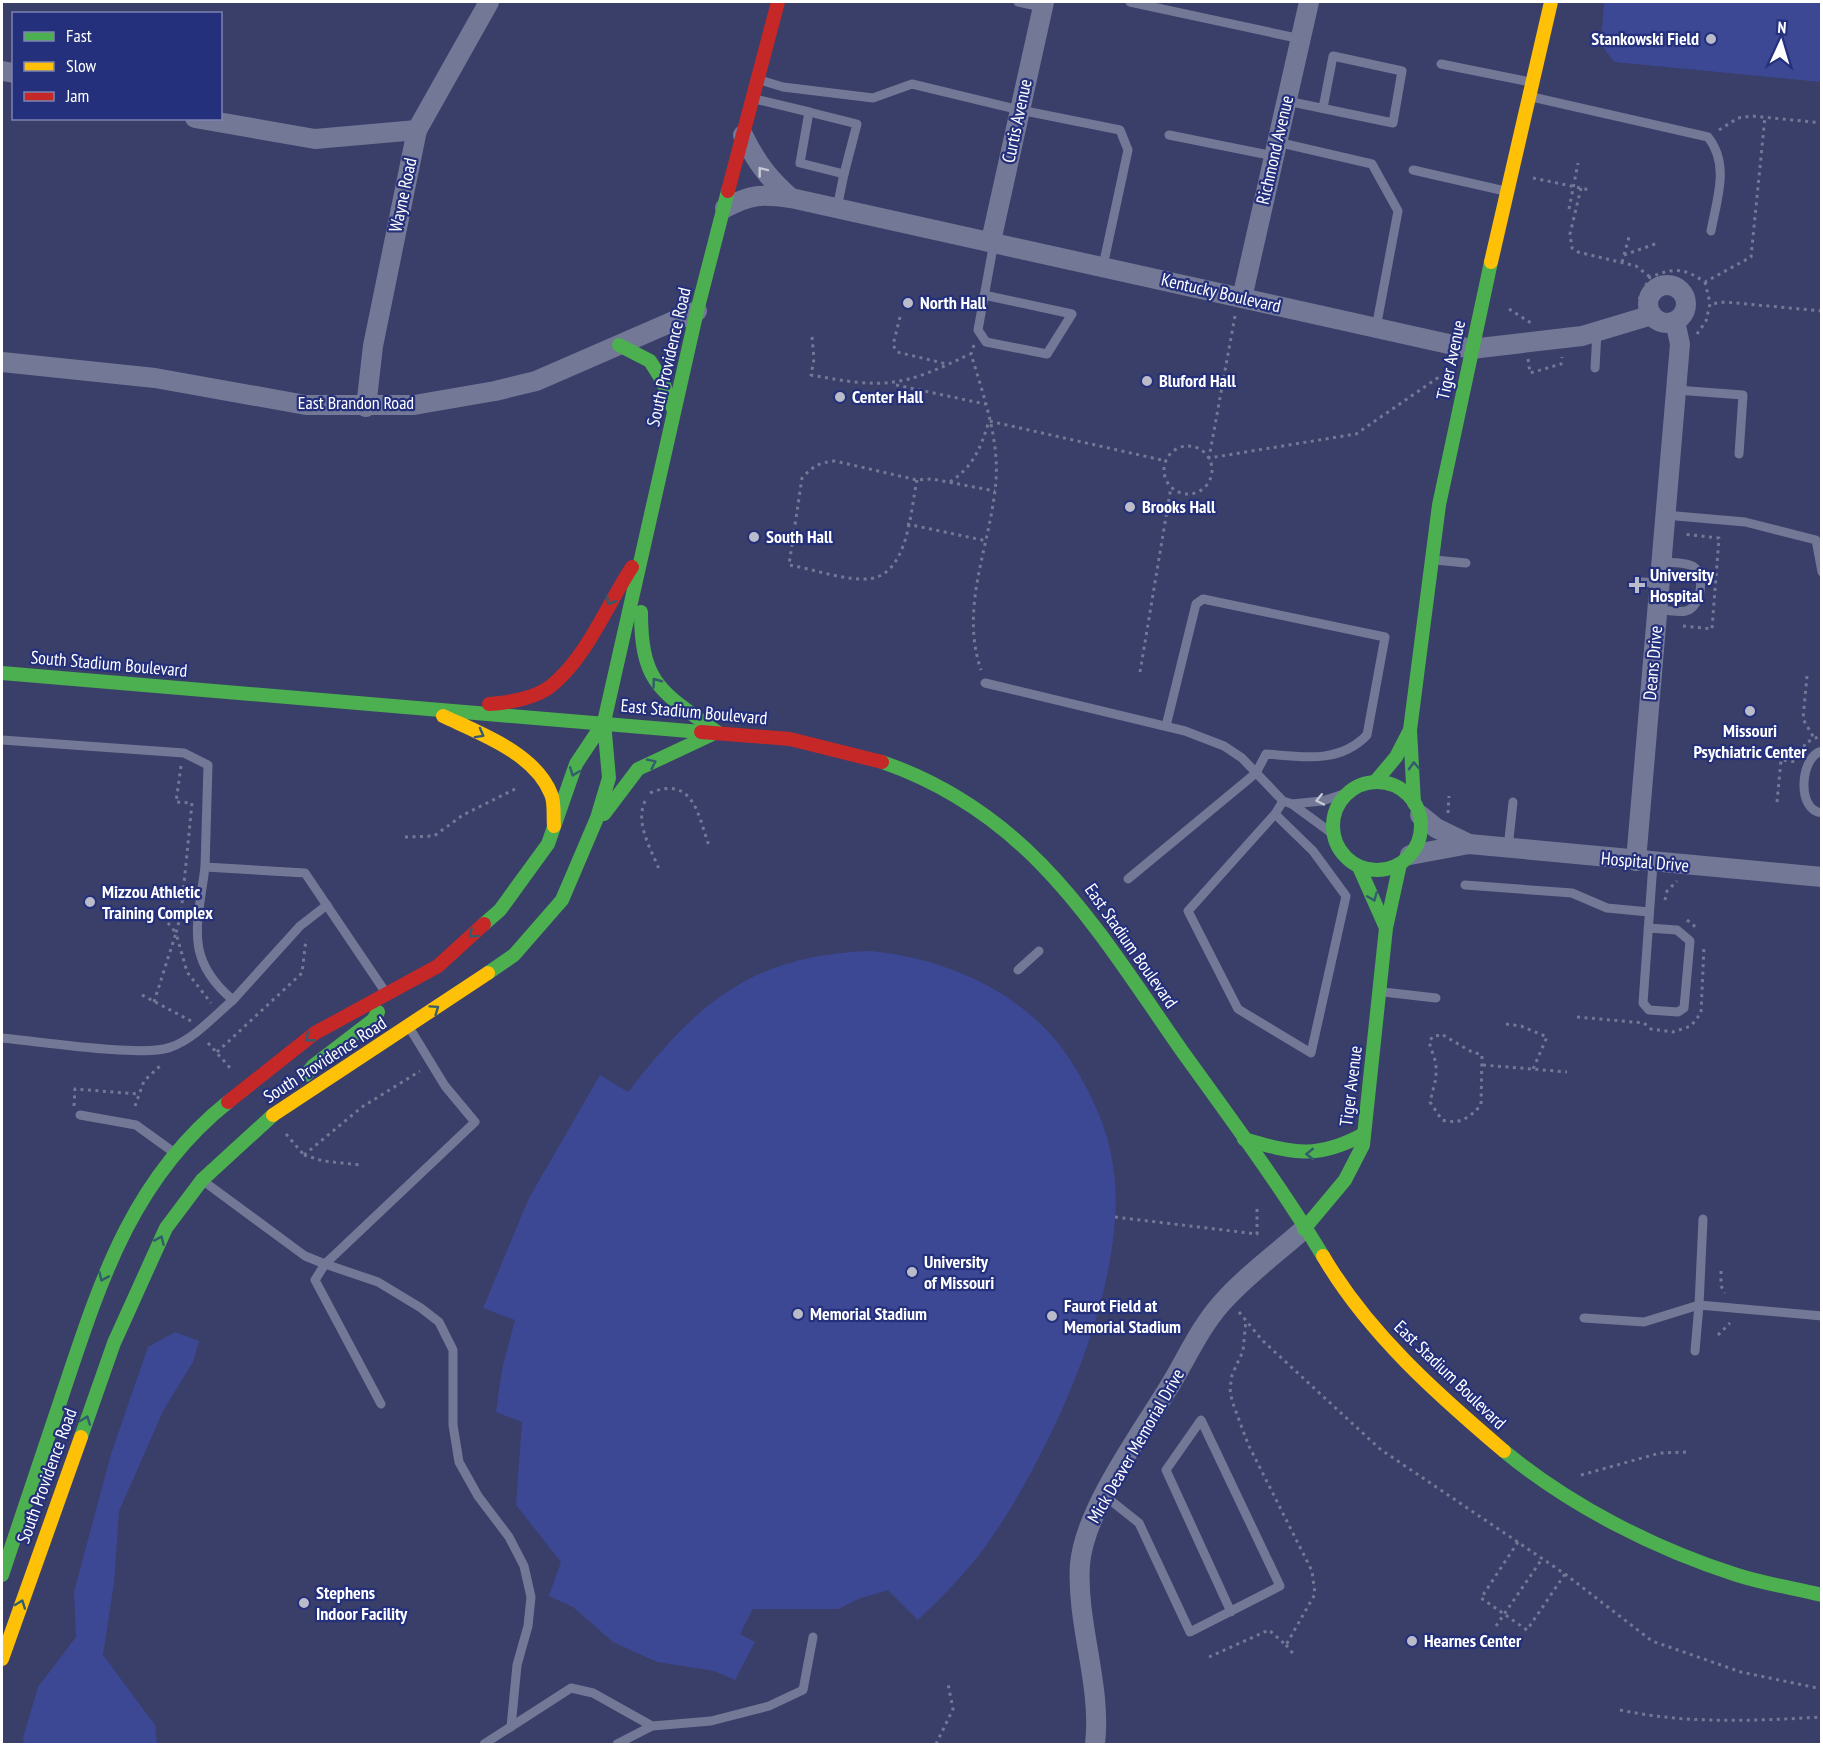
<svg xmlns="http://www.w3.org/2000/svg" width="1823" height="1746" font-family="'PT Sans Narrow',sans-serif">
<rect width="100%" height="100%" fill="#393f68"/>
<g fill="#3c4894">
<polygon points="1604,2 1821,2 1821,82 1614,62 1601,44"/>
<path d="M 871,951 C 950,959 1029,994 1073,1064 C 1093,1097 1110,1133 1114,1173 C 1128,1286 1050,1456 985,1547 C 965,1574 942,1597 918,1620 L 888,1590 L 858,1599 L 839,1609 L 753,1609 L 740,1634 L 755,1642 L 735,1680 L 714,1671 L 657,1662 L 613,1642 L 573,1607 L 549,1596 L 561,1562 L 516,1505 L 522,1422 L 496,1412 L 502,1369 L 515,1320 L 483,1308 L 529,1198 L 600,1075 L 628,1092 C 698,1002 752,955 871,951 Z"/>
<polygon points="175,1332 199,1341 193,1362 164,1409 119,1511 114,1583 103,1655 155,1725 157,1744 24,1744 23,1738 38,1687 76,1637 74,1592 111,1454 148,1347"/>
</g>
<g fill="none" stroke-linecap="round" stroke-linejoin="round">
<g stroke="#747897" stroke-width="3" stroke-dasharray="3 4.5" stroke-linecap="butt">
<polyline points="1719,130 1738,118 1752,116 1822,123"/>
<polyline points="1533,178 1590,190"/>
<polyline points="1581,188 1570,234 1572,248 1578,252 1636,266 1650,277"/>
<polyline points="1569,209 1578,163"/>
<polyline points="1624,255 1658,243"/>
<polyline points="1622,262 1629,237"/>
<polyline points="1705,282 1710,303"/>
<path d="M 1639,299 L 1650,277 C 1675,268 1682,267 1705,282 L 1751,257 L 1765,117"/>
<polyline points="1509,309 1531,323"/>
<polyline points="1235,316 1209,458 1356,434 1442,375"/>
<polyline points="900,317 893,345 897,352 947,364"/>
<polyline points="1697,334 1706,321 1710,304 1725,302 1822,311"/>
<path d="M 812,337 L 814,359 L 811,375 C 885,389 902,387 970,354"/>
<path d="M 974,345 L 971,354 C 983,394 999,438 996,480 C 991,546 959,605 981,670"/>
<polyline points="1528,359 1530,373 1561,364 1562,357"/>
<polyline points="896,385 985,404"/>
<circle cx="1188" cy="470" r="24"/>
<path d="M 917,480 C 910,513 908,581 863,579 C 839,579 813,569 789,565 L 802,478 C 812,467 820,462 835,461 L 917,480 L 932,479 L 995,491"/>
<path d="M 950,482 C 974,466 981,447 989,421 L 1166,461"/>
<polyline points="907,524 987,541"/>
<polyline points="1683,626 1712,629 1719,538 1683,534"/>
<polyline points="1140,672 1171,487"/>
<polyline points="1807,676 1803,719 1814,738"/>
<polyline points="1804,747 1805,743 1822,735"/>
<polyline points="181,766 176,802 192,803 181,914 176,933 187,972 211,1003"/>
<path d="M 650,793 C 693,775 698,814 709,846"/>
<path d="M 645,801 C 635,823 650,847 659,869"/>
<polyline points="1777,802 1781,760 1797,762"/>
<polyline points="1448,813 1449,796"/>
<polyline points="405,837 434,836 463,815 519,787"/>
<polyline points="1665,900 1667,891 1677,881"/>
<polyline points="1687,920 1698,929"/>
<polyline points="142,995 191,1021"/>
<polyline points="154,1002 176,933 168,923"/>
<polyline points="1577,1017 1644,1023 1651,1029 1673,1032 1691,1026 1701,1013 1704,946"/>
<polyline points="1506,1024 1521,1026 1547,1037 1533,1069"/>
<path d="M 1443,1035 L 1470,1051 L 1482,1055 L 1481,1105 C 1469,1118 1460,1125 1442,1120 L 1430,1102 L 1436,1078 L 1436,1063 L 1429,1042 L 1433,1036 Z"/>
<polyline points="208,1043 231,1069"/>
<polyline points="217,1052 302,973 306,939"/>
<polyline points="1483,1065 1567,1072"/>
<polyline points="74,1106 75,1089 138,1094"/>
<polyline points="135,1106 144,1081 162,1064"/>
<polyline points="286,1134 304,1155"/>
<polyline points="304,1155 362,1107 420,1071"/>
<polyline points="304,1155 323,1161 361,1165"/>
<polyline points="1115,1217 1257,1234 1257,1205"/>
<polyline points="1721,1271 1721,1286 1725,1293"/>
<polyline points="1239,1312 1262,1340 1380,1449 1565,1574 1652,1641 1741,1672 1822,1689"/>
<polyline points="1718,1335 1730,1323"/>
<polyline points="1581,1475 1660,1453 1689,1452"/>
<polyline points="1518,1542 1481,1598 1527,1630 1565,1574"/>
<polyline points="1496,1626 1542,1559"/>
<polyline points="1286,1645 1295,1656"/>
<polyline points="1209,1657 1269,1630 1286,1645 1315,1594 1312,1571 1248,1444 1232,1401 1230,1389 1232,1375 1243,1351 1246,1320"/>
<path d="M 1620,1710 C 1686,1724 1754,1721 1822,1717"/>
<polyline points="936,1744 953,1709 948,1684"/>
</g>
<g stroke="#747897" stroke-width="9">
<polyline points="1018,2 1042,7"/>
<polyline points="1130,2 1301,39"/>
<polyline points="1441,64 1530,82"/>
<polyline points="760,80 783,87 873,98 912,84 1020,110 1120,130 1128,150 1103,266"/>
<path d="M 1532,97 L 1708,137 C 1730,165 1717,198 1711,231"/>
<polyline points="755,99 809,112 800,163 844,174 837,208"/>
<polyline points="1287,101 1393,123 1402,71 1333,56 1323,108"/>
<polyline points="809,112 857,124 844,174"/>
<polyline points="1169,135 1274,156"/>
<polyline points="1277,142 1372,164 1398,211 1376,328"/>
<polyline points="1413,170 1505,191"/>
<polyline points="984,295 1072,314 1047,354 986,342 978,330 994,242"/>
<polyline points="1595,368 1597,332"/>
<polyline points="1676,390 1743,395 1739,454"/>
<polyline points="1665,515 1745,522 1816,540 1822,572"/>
<polyline points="1435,560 1466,563"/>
<polyline points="1642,582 1659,583"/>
<path d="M 1657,609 C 1665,610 1677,613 1686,611 C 1702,607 1707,570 1690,565 C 1681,562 1670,563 1661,562"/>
<polyline points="985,683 1185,731 1224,746 1242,758 1283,801 1292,804 1333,834"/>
<polyline points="2,740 184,753 208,765 205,867"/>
<path d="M 1822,751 C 1800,756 1796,811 1822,813"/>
<polyline points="1292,804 1322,801 1347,793"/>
<polyline points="1275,814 1313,851 1346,896 1311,1053 1238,1009 1188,911 1275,814 1283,801"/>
<polyline points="1508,848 1513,802"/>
<path d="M 1128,879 L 1256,773 L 1266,754 C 1303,757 1339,764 1367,735 L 1385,637 L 1203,599 L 1196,604 L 1166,726"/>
<polyline points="1465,885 1572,893 1607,908 1649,912"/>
<polyline points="1648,928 1677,930 1690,941 1684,1008 1678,1012 1649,1010 1643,1003 1653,863"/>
<polyline points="1018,970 1039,951"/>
<polyline points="1383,992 1436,998"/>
<polyline points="233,1000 300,926 327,905"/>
<polyline points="412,1032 445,1086 475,1122 325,1264 378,1282 421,1308 439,1322 453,1350 453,1425 459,1462 478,1496 509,1537 524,1566 531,1597 528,1626 517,1665 511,1727"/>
<path d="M 2,1038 C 36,1041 144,1058 171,1047 C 194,1039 214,1016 233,1000 C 183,958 198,924 205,867 L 305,873 L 384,990"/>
<polyline points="80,1115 136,1125 172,1151"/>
<polyline points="206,1183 305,1256 325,1264 315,1280 381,1404"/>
<polyline points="1584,1318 1644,1322 1699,1305 1703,1219"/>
<polyline points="1695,1351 1699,1305 1822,1316"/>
<polyline points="1105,1496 1139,1523 1190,1632 1280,1586 1201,1420 1166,1470 1231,1612"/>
<polyline points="484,1744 571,1688 593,1693 652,1726 711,1721 769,1706 803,1690 813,1637"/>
<polyline points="617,1744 652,1726"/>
</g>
<g stroke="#747897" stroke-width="20">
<polyline points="2,71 14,73"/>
<polyline points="195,118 315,139 417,130"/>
<path d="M 743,135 C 756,162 769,179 791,198"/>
<path d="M 725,208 C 751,194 762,194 791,198 L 1471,349 L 1582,336 L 1652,315"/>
<polyline points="991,241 1044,2"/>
<circle cx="1667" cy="304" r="19"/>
<polyline points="1242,298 1309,2"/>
<polyline points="2,362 155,378 306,405 414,405 495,391 536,381 697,311"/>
<polyline points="366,407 373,346 417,130 489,2"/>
<polyline points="1420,815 1436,828 1469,844"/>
<polyline points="1410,855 1469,844 1822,877"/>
<polyline points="1636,861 1680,344 1675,321"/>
<path d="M 1095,1744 C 1102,1685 1076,1623 1080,1564 C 1085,1508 1143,1431 1172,1382 C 1187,1357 1200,1328 1220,1305 C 1244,1277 1276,1254 1304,1229"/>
</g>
<g stroke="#4caf50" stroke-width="14">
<polyline points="619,345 650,361 662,380 674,411"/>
<polyline points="2,673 701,732"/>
<path d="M 882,762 C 1032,814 1096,928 1182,1051 C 1231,1119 1280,1185 1323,1256"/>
<polyline points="1375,782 1396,757 1410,730"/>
<circle cx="1377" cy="826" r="44"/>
<polyline points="1414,803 1410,730 1439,505 1491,262"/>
<path d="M 604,814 L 638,769 L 717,732 C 662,692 641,685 641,612"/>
<polyline points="1359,867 1386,928"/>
<polyline points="484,924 500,910 548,844 576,764 604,722"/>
<polyline points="488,973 514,955 562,900 597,818 609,778 604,722 697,311 728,191"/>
<polyline points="306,1075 313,1066 373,1020 378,1012"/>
<path d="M 1244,1139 C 1293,1153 1317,1160 1364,1134"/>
<polyline points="1304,1229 1345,1180 1363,1145 1386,928 1400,864"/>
<polyline points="81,1437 114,1343 166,1228 202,1180 273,1115"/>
<path d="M 1504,1451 C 1571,1506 1655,1549 1737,1575 C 1765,1584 1794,1588 1822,1595"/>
<path d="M 2,1575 C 23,1513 43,1451 64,1390 C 101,1279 133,1178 228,1102"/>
</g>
<g stroke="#ffc107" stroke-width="14">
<polyline points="1491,262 1551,2"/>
<path d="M 443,716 C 479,733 535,753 551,794 C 555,803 553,816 554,826"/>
<polyline points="273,1115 488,973"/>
<path d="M 1323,1256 C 1368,1333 1437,1394 1504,1451"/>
<polyline points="2,1659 81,1437"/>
</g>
<g stroke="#c62828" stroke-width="14">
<polyline points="728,191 778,2"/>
<path d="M 489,704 C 508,703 536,698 551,686 C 587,657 607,605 632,567"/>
<polyline points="701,732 790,739 882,762"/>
<polyline points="228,1102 315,1033 438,966 484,924"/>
</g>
</g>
<defs><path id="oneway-chevron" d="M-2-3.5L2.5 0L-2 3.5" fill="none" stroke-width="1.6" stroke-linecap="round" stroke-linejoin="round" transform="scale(1.5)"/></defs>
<g stroke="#c7c9d5">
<use href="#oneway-chevron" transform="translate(762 171) rotate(-128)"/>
<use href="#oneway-chevron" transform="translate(1320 800) rotate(168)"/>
</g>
<g stroke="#335c6d">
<use href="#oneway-chevron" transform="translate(610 601) rotate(121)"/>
<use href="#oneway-chevron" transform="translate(656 682) rotate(-127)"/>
<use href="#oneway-chevron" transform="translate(480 734) rotate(29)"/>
<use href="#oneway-chevron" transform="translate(652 763) rotate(-26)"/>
<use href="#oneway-chevron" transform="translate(1414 766) rotate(-93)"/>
<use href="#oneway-chevron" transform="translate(574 772) rotate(111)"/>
<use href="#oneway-chevron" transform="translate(1373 897) rotate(68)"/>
<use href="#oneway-chevron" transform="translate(473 934) rotate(138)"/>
<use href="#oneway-chevron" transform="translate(435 1009) rotate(-35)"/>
<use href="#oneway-chevron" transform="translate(309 1038) rotate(142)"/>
<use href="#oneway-chevron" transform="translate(1310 1154) rotate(179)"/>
<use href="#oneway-chevron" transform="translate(160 1240) rotate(-66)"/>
<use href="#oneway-chevron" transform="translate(103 1277) rotate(114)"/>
<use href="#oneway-chevron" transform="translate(86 1420) rotate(-70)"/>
<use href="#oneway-chevron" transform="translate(21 1604) rotate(-70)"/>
</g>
<g fill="#babcca" stroke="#25307c" stroke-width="2">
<circle cx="1711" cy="39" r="6"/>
<circle cx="908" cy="303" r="6"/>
<circle cx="1147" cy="381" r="6"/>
<circle cx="840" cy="397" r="6"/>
<circle cx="1130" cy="507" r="6"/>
<circle cx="754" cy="537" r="6"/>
<path d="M1634 576h6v6h6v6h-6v6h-6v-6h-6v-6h6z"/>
<circle cx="1750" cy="711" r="6"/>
<circle cx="90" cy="902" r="6"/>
<circle cx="912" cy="1272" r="6"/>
<circle cx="798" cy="1314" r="6"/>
<circle cx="1052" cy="1316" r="6"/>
<circle cx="304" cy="1603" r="6"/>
<circle cx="1412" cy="1641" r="6"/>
</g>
<g text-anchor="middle" stroke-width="4.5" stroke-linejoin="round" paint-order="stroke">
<g font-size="18" font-weight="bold" fill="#fff" stroke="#25307c" text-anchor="start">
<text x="1699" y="45" text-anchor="end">Stankowski Field</text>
<text x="920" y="309">North Hall</text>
<text x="1159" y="387">Bluford Hall</text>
<text x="852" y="403">Center Hall</text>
<text x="1142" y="513">Brooks Hall</text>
<text x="766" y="543">South Hall</text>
<text x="1650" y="581">University<tspan x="1650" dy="21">Hospital</tspan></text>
<text x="1750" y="737" text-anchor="middle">Missouri<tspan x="1750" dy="21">Psychiatric Center</tspan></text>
<text x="102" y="898">Mizzou Athletic<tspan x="102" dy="21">Training Complex</tspan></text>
<text x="924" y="1268">University<tspan x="924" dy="21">of Missouri</tspan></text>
<text x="1064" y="1312">Faurot Field at<tspan x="1064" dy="21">Memorial Stadium</tspan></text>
<text x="810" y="1320">Memorial Stadium</text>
<text x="316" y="1599">Stephens<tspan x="316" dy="21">Indoor Facility</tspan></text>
<text x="1424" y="1647">Hearnes Center</text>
</g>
<g font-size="18" fill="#fff" stroke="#25307c">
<text transform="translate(1017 121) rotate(-78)" y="6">Curtis Avenue</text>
<text transform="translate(1275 150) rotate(-77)" y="6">Richmond Avenue</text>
<text transform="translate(403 195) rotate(-78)" y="6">Wayne Road</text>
<text transform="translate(1221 293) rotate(13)" y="6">Kentucky Boulevard</text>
<text transform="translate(669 357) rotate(-77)" y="6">South Providence Road</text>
<text transform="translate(1451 360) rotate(-78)" y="6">Tiger Avenue</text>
<text x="356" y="409">East Brandon Road</text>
<text transform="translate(1653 663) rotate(-85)" y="6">Deans Drive</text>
<text transform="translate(109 664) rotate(5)" y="6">South Stadium Boulevard</text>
<text transform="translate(694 712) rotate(5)" y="6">East Stadium Boulevard</text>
<text transform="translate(1645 862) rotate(5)" y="6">Hospital Drive</text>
<text transform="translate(1131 946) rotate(55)" y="6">East Stadium Boulevard</text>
<text transform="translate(325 1060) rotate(-33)" y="6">South Providence Road</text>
<text transform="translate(1351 1086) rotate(-83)" y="6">Tiger Avenue</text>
<text transform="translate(1450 1375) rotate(44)" y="6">East Stadium Boulevard</text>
<text transform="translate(1136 1446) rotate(-60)" y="6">Mick Deaver Memorial Drive</text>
<text transform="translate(47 1476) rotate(-70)" y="6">South Providence Road</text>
</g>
</g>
<rect width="1823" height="1746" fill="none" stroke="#ffffff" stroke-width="6"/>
<rect x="12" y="12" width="210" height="108" fill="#25307c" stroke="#7c83b0" stroke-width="1.5"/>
<rect x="24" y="32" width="30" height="9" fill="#4caf50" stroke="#7c83b0" stroke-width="1.5"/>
<text x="66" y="42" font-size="18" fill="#ffffff">Fast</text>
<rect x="24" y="62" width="30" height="9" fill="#ffc107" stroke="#7c83b0" stroke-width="1.5"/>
<text x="66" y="72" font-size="18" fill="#ffffff">Slow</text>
<rect x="24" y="92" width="30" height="9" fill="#c62828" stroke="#7c83b0" stroke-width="1.5"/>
<text x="66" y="102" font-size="18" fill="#ffffff">Jam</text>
<g transform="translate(1781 42) rotate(4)" stroke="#25307c" stroke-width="4.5" paint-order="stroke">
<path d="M0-4.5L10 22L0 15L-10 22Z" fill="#ffffff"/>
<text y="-9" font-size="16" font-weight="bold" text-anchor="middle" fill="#ffffff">N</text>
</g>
</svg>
